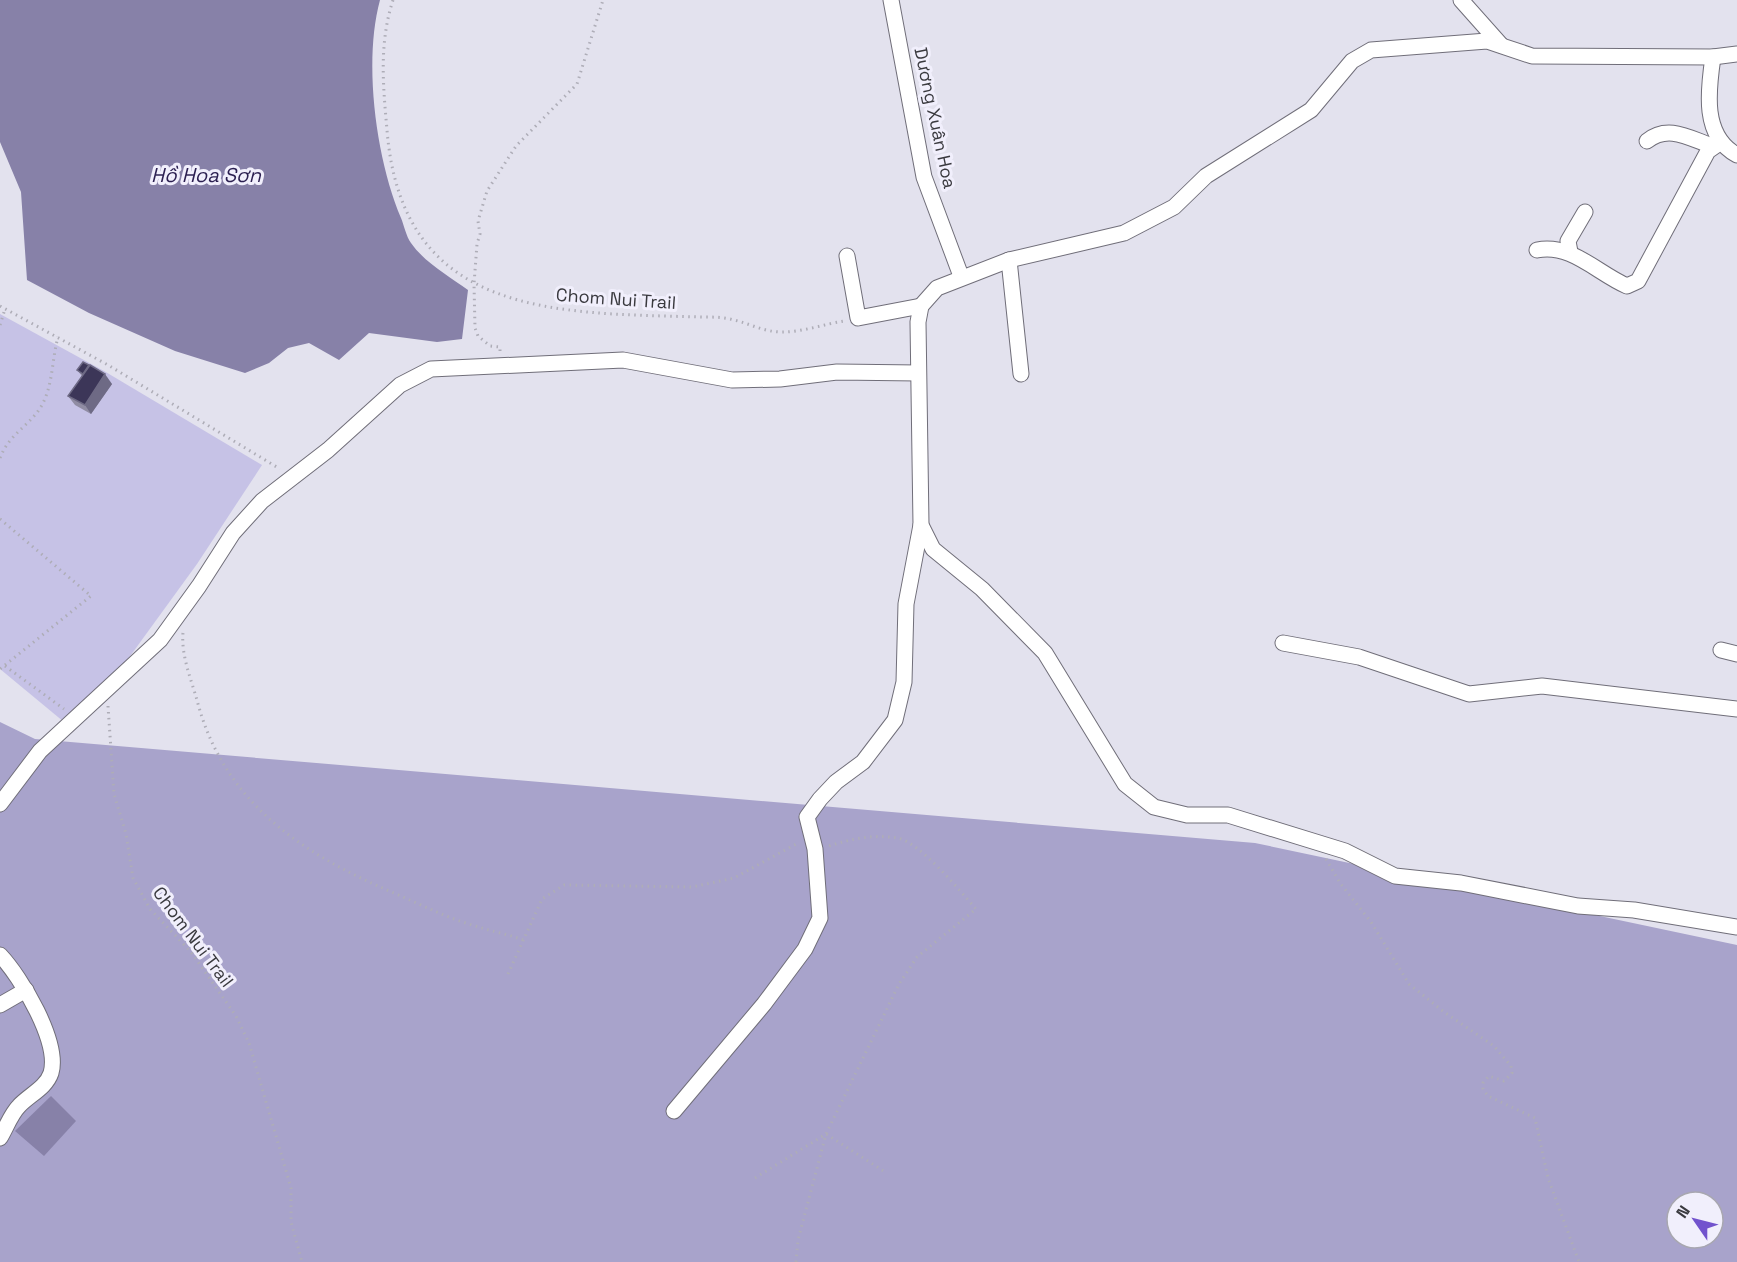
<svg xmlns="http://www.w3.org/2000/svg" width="1737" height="1262" font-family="'Space Grotesk',sans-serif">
<rect width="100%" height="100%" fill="#e3e2ee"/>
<polygon fill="#c6c2e6" points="0,314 104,371 262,465 197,564 104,692 64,722 0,669"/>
<path fill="#a8a3cb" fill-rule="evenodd" d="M 0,722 L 35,739 L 1255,843 L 1737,945 L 1737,1262 L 0,1262 ZM 1677,1202 L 1713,1202 L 1713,1238 L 1677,1238 Z"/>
<g fill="#8781a8">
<path d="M 0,0 L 380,0 C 363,62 376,159 401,218 C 404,225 406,236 411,243 C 424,262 450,277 468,290 L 462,339 L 437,342 L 369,333 L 339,360 L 309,343 L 288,348 L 269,363 L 245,373 L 175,351 L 89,313 L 27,280 L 21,192 L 0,142 Z"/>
<polygon points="51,1096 76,1121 44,1156 15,1131"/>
</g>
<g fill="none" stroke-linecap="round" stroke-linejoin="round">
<g stroke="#706e79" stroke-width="17">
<g id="street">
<polyline points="891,0 924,177 961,276"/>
<polyline points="1461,0 1501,45"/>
<polyline points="1737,54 1713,57 1532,56 1487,41 1371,50 1352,61 1311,110 1206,176 1174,207 1124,233 1009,260 937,288 921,306 918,322 921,525 933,549 982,589 1045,653 1125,784 1154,807 1187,815 1228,815 1345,851 1395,876 1461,883 1578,906 1634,910 1737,927"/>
<path d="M 1713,57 C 1708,91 1702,136 1737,155"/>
<path d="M 1647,141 C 1668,124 1689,138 1712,146"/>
<path d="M 1537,250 C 1571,243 1597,273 1627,286 L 1638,281 L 1708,151 L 1721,142"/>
<polyline points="1570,252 1568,241 1585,212"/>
<polyline points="847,256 858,318 921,306"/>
<polyline points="1009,260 1021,374"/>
<polyline points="1283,643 1359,657 1469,694 1542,686 1737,709"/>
<polyline points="1721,650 1737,654"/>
<polyline points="0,804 40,751 160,640 199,586 233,533 262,501 328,450 400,385 431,369 623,360 732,380 780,379 837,372 918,373"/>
<path d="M 0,955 C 21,977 60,1042 51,1073 C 46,1088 29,1095 19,1106 C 11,1114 6,1128 0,1138"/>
<polyline points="0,1005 26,990"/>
<polyline points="674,1111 764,1004 805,949 820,918 815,849 807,817 820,799 836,782 863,762 895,720 904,682 906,604 921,525"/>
</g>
</g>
<g stroke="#aeadb7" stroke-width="3" stroke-dasharray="1.5 4.5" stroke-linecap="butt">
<path d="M 393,0 C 379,43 383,85 387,130 C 402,318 556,313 702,317 C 713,317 724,317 734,320 C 751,324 764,332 782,332 C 802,332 825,324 844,321"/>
<polyline points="0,306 108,365 280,469"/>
<polyline points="0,325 5,309"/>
<polyline points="500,351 500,347 490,346 478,336 475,328 474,284 477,244 480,234 478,221 487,191 516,146 577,84 603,0"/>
<path d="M 0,458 C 10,432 32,425 43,403 C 53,383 52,359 58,337"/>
<polyline points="0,519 91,596 0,669"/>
<path d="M 183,633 C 181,655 191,679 197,700 C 223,802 302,854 394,893 C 422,905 449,919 479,927 C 493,932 508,934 523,940"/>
<polyline points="5,666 64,709"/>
<polyline points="108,706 114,794 126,834 133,878 150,909 191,952 236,1016 249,1043 291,1188 291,1222 302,1262"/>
<polyline points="1326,859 1340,883 1371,922 1409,984 1444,1012 1494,1046 1511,1066 1512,1073 1504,1081 1489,1076 1483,1083 1483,1089 1488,1096 1535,1118 1548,1178 1579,1262"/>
<polyline points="508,974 542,899 564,885 692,887 734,878 798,843"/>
<polyline points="755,1178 826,1134 885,1172"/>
<path d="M 796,1262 L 798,1240 L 826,1134 L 899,984 L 917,957 L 976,909 C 960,891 919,841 897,838 C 873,834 851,839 829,846"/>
</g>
<use href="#street" stroke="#fff" stroke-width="15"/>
</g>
<polygon fill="#908ca3" points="77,370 112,384 91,414 75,405 68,396 82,376"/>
<polygon fill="#6e6a85" points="105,374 112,384 91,414 85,405"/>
<g fill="#3c3658" stroke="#6e6a85" stroke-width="1.5">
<polygon points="83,362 89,365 83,374 77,370"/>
<polygon points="90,365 105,374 85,405 68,396"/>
</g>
<g text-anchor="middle" stroke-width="6" stroke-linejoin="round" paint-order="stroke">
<g font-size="18" fill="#3a3a3f" stroke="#f1effc">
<text transform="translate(935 118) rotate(78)" y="6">Dương Xuân Hoa</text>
<text transform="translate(616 299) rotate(4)" y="6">Chom Nui Trail</text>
<text transform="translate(193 937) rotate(53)" y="6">Chom Nui Trail</text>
</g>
<g font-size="20" font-style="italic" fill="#2b1f51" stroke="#f1effc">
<text x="206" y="182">Hồ Hoa Sơn</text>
</g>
</g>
<g transform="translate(1695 1220) rotate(305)"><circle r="28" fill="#f1effc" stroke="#a8a7b0" stroke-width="1.5"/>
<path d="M0-4.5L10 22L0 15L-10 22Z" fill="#7253cd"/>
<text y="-9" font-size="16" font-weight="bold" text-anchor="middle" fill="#3a3a3f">N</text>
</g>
</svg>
